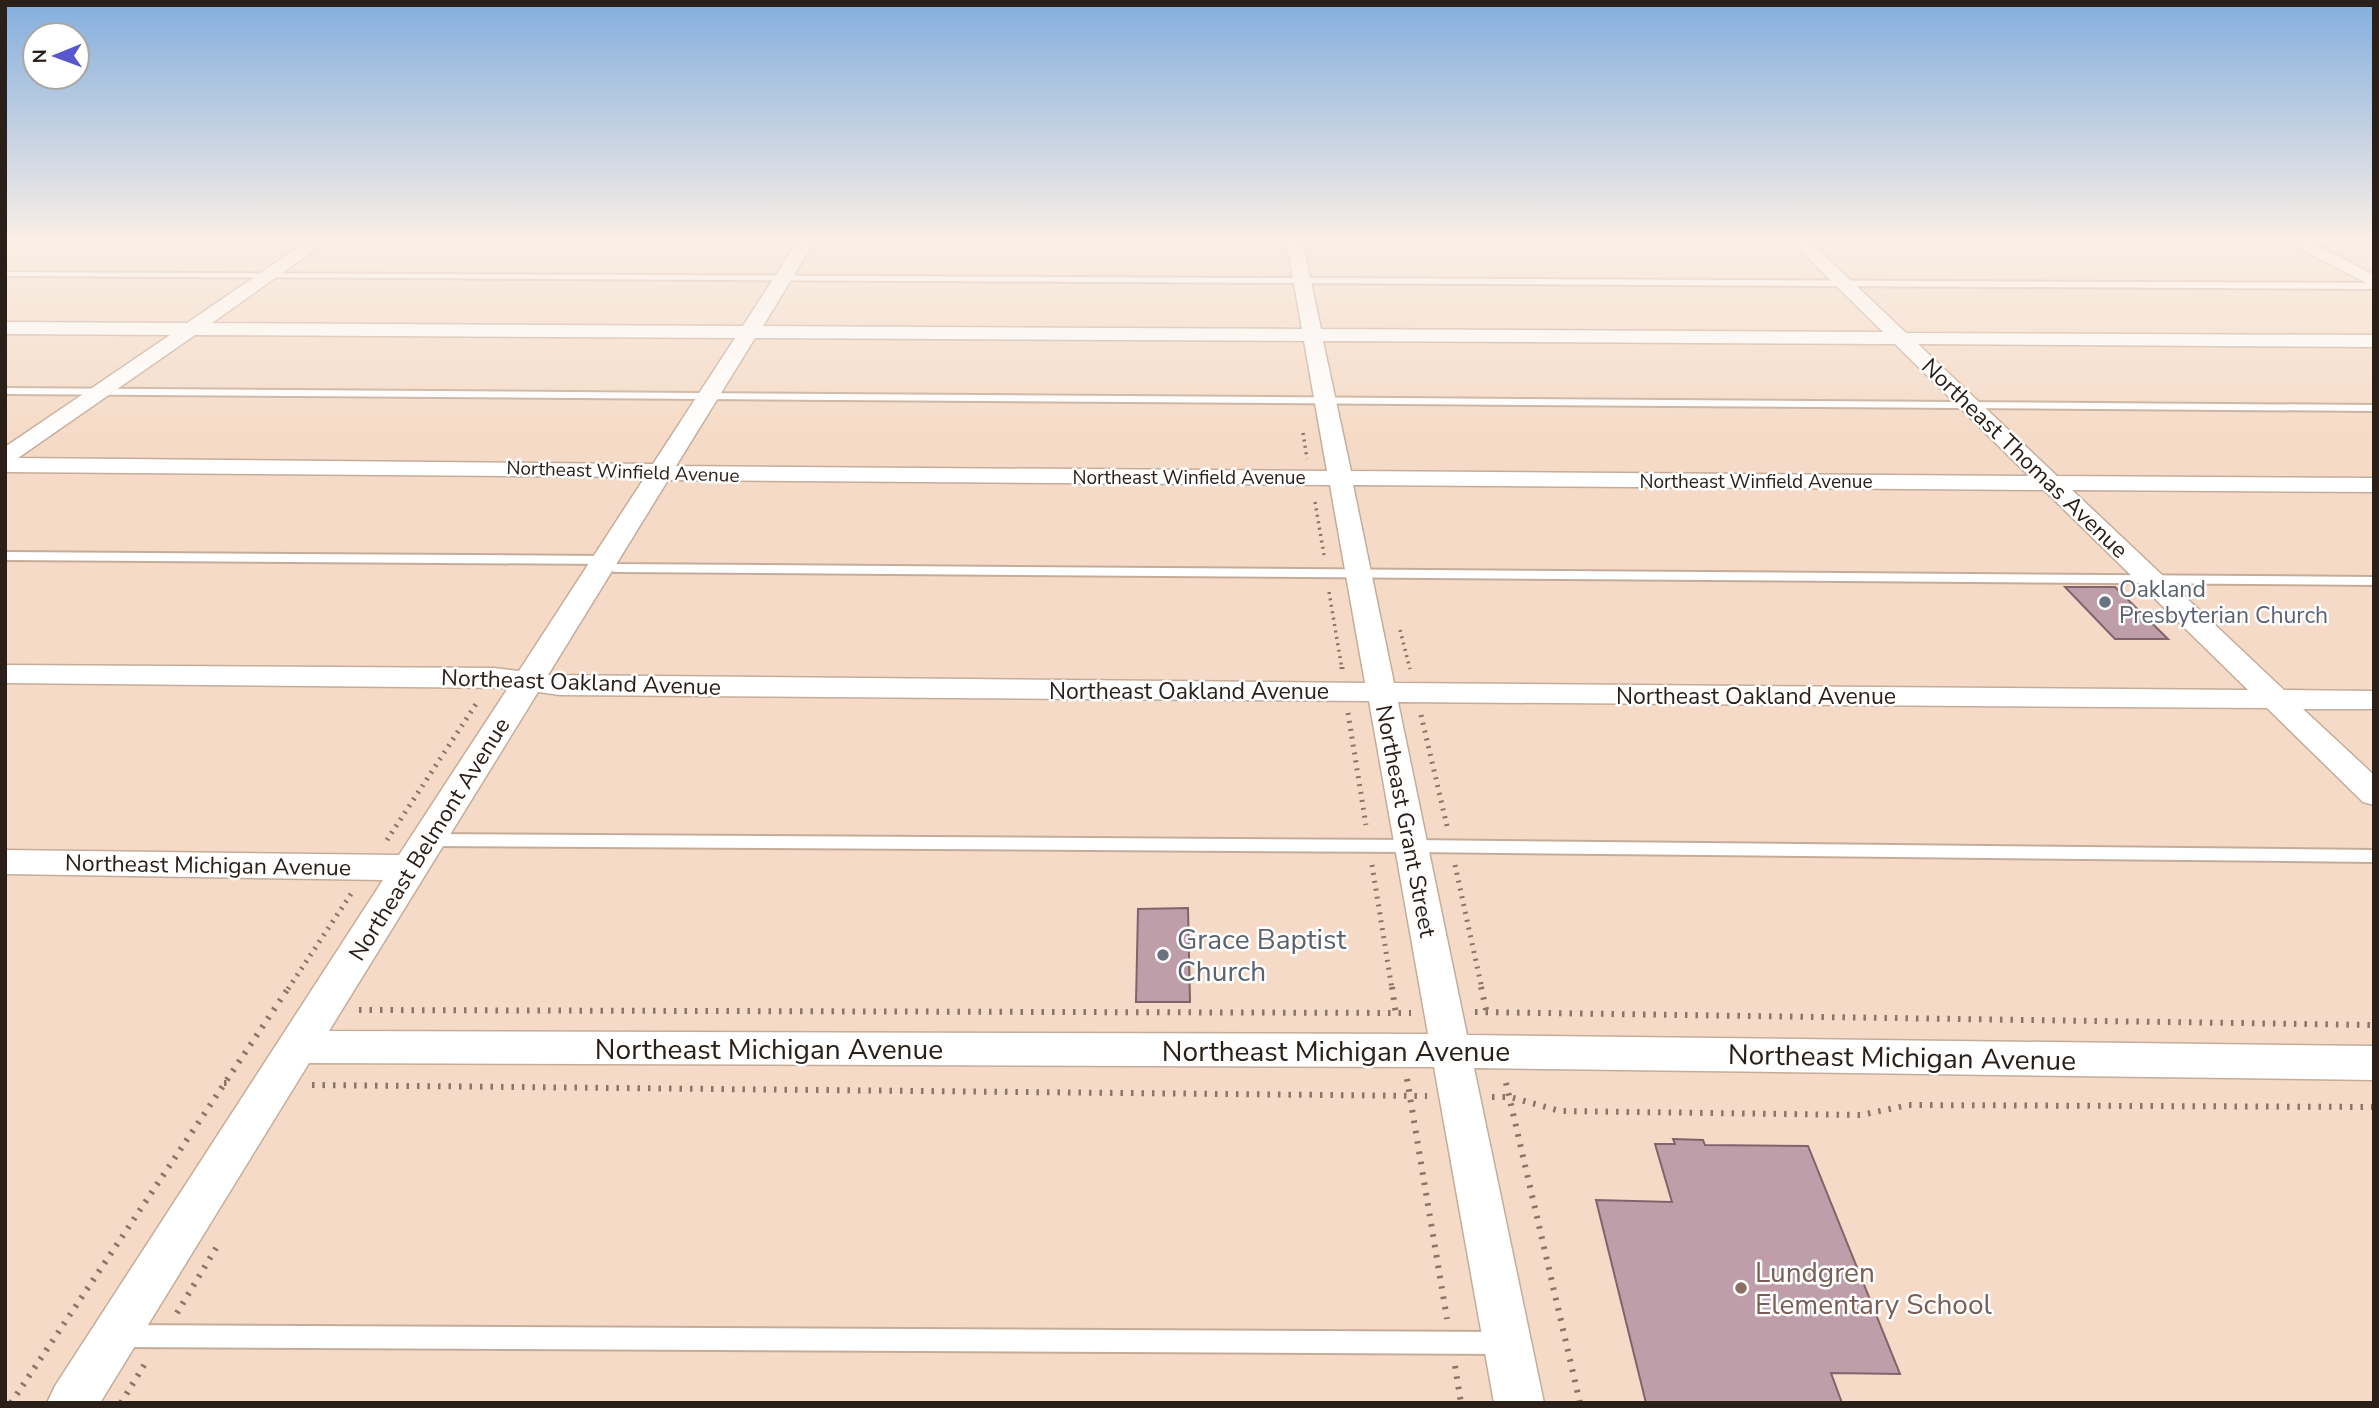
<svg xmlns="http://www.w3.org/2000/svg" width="2379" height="1408" font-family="'Nunito Sans',sans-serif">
<rect width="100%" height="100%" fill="#f5dbc7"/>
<g fill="#bd9ea9" stroke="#80636d" stroke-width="2">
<polygon points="2065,587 2115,587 2168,639 2115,639"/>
<polygon points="1188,908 1190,1002 1136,1002 1138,909"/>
<polygon points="1673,1139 1703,1140 1705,1145 1808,1146 1900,1374 1831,1373 1842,1403 1646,1403 1596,1200 1672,1202 1655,1144 1675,1144"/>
</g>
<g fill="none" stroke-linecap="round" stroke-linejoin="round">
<g stroke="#c5ac99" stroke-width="4">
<g id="lane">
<polygon points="5,272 2374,283 2374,289 5,276"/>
<polygon points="5,388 2374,405 2374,411 5,394"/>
<polygon points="5,552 605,556 617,564 2374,577 2374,585 614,572 602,564 5,560"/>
<polygon points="429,834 1411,840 2374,850 2374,862 1411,852 429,846 423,844 421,840 423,836"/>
<polygon points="122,1325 1502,1332 1510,1335 1513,1343 1510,1351 1502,1354 122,1347 114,1344 111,1336 114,1328"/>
</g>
</g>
<g stroke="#c5ac99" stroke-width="3">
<g id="street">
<path d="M 310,239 L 330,239 L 212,323 L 743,326 L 799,239 L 816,239 L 763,326 L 1302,329 L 1286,239 L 1302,239 L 1321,329 L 1883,332 L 1789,239 L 1807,239 L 1906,333 L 2374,335 L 2374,347 L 1918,344 L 2057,476 L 2374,478 L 2374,492 L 2072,490 L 2284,690 L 2374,691 L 2374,709 L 2303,709 L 2374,775 L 2374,805 L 2363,802 L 2267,708 L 1398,702 L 1467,1035 L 2374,1046 L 2374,1080 L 1474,1068 L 1544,1403 L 1494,1403 L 1434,1067 L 309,1063 L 100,1403 L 47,1403 L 55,1386 L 383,880 L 5,874 L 5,850 L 399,855 L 508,688 L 5,683 L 5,665 L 494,668 L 519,671 L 645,477 L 5,472 L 5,447 L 170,335 L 5,334 L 5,322 L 187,323 ZM 195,335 L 735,338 L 653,464 L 18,458 ZM 755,338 L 1304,341 L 1327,471 L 676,466 ZM 1323,341 L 1895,344 L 2029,476 L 1351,471 ZM 668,480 L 1330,485 L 1365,683 L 548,675 ZM 1353,485 L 2044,490 L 2248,690 L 1394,683 ZM 538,692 L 560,695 L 1369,701 L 1428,1034 L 329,1031 Z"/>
<polygon points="2199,239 2374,239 2374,245 2316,245 2374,275 2374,287 2293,245 2207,244"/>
</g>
</g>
<g stroke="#887669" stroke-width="2.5" stroke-dasharray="1 3.5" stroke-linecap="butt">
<polyline points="827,241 1274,242"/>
<polyline points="1317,242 1778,245"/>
<polyline points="1835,245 2191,247"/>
</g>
<g stroke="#887669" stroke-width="3.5" stroke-dasharray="2 4.5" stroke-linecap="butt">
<polyline points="1303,433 1307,459"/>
<polyline points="1315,502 1324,555"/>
<polyline points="1329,592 1342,669"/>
<polyline points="1400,630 1410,669"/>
</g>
<g stroke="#887669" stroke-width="5" stroke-dasharray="2 6" stroke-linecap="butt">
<polyline points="1342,667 1342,670"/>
<polyline points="1348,713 1366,825"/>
<polyline points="1421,715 1447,826"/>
<polyline points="387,840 478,701"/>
<polyline points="1372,865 1392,989"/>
<polyline points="1455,865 1482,989"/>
<polyline points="288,989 351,894"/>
</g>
<g stroke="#887669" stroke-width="6" stroke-dasharray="2.5 8" stroke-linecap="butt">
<polyline points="1392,987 1396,1015"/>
<polyline points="1481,987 1487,1014"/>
<polyline points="359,1010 1411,1013"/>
<polyline points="1475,1012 2374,1025"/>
<polyline points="1407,1079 1447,1319"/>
<polyline points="224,1083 234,1083"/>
<polyline points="1506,1083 1580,1403"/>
<polyline points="312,1085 1427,1096"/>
<polyline points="1492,1097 1510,1097 1560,1111 1861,1115 1909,1105 2374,1107"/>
<polyline points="177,1313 216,1248"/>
<polyline points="1455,1366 1461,1403"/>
<polyline points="11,1403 289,987"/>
<polyline points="121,1403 146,1362"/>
</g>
<use href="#lane" fill="#fff" fill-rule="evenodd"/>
<use href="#street" fill="#fff" fill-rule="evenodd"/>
</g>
<linearGradient id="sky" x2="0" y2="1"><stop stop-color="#83aede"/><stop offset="0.55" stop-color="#faefe6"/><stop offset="1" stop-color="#faefe6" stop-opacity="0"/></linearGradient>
<rect width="2379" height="436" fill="url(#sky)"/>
<g fill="#6b7280" stroke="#fff" stroke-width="2.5">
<circle cx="2105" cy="602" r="7"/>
<circle cx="1163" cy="955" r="7"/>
</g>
<circle fill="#8d6e63" stroke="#fff" stroke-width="2.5" cx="1741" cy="1288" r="7"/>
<g text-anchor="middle" stroke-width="5" stroke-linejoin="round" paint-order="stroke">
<g font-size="19" fill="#2a2019" stroke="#fff">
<text transform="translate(623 471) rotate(2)" y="7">Northeast Winfield Avenue</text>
<text x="1189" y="484">Northeast Winfield Avenue</text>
<text x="1756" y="488">Northeast Winfield Avenue</text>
</g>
<g font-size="23" fill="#2a2019" stroke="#fff">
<text transform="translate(2025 458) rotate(44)" y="8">Northeast Thomas Avenue</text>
<text transform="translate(581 682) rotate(2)" y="8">Northeast Oakland Avenue</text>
<text x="1189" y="699">Northeast Oakland Avenue</text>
<text x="1756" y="704">Northeast Oakland Avenue</text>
<text transform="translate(1406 821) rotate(79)" y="8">Northeast Grant Street</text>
<text transform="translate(429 839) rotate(-58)" y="8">Northeast Belmont Avenue</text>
<text transform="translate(208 865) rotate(1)" y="8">Northeast Michigan Avenue</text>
</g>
<g font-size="23" fill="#5b616d" stroke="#fff" text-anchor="start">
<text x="2119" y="597">Oakland<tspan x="2119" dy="26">Presbyterian Church</tspan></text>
</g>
<g font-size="28" fill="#5b616d" stroke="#fff" text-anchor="start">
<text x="1177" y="949">Grace Baptist<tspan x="1177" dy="32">Church</tspan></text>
</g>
<g font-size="28" fill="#2a2019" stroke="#fff">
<text x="769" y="1059">Northeast Michigan Avenue</text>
<text x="1336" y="1061">Northeast Michigan Avenue</text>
<text transform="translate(1902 1057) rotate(1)" y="10">Northeast Michigan Avenue</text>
</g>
<g font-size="28" fill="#785e54" stroke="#fff" text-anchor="start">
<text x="1755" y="1282">Lundgren<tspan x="1755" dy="32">Elementary School</tspan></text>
</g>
</g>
<rect width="2379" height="1408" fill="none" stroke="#2a2019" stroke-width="14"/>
<g transform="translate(56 56) rotate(269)"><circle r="33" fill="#ffffff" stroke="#aaa6a3" stroke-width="2"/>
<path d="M0-5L12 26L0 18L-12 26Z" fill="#5757ce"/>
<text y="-10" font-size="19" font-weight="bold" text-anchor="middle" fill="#2a2019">N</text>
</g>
</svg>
